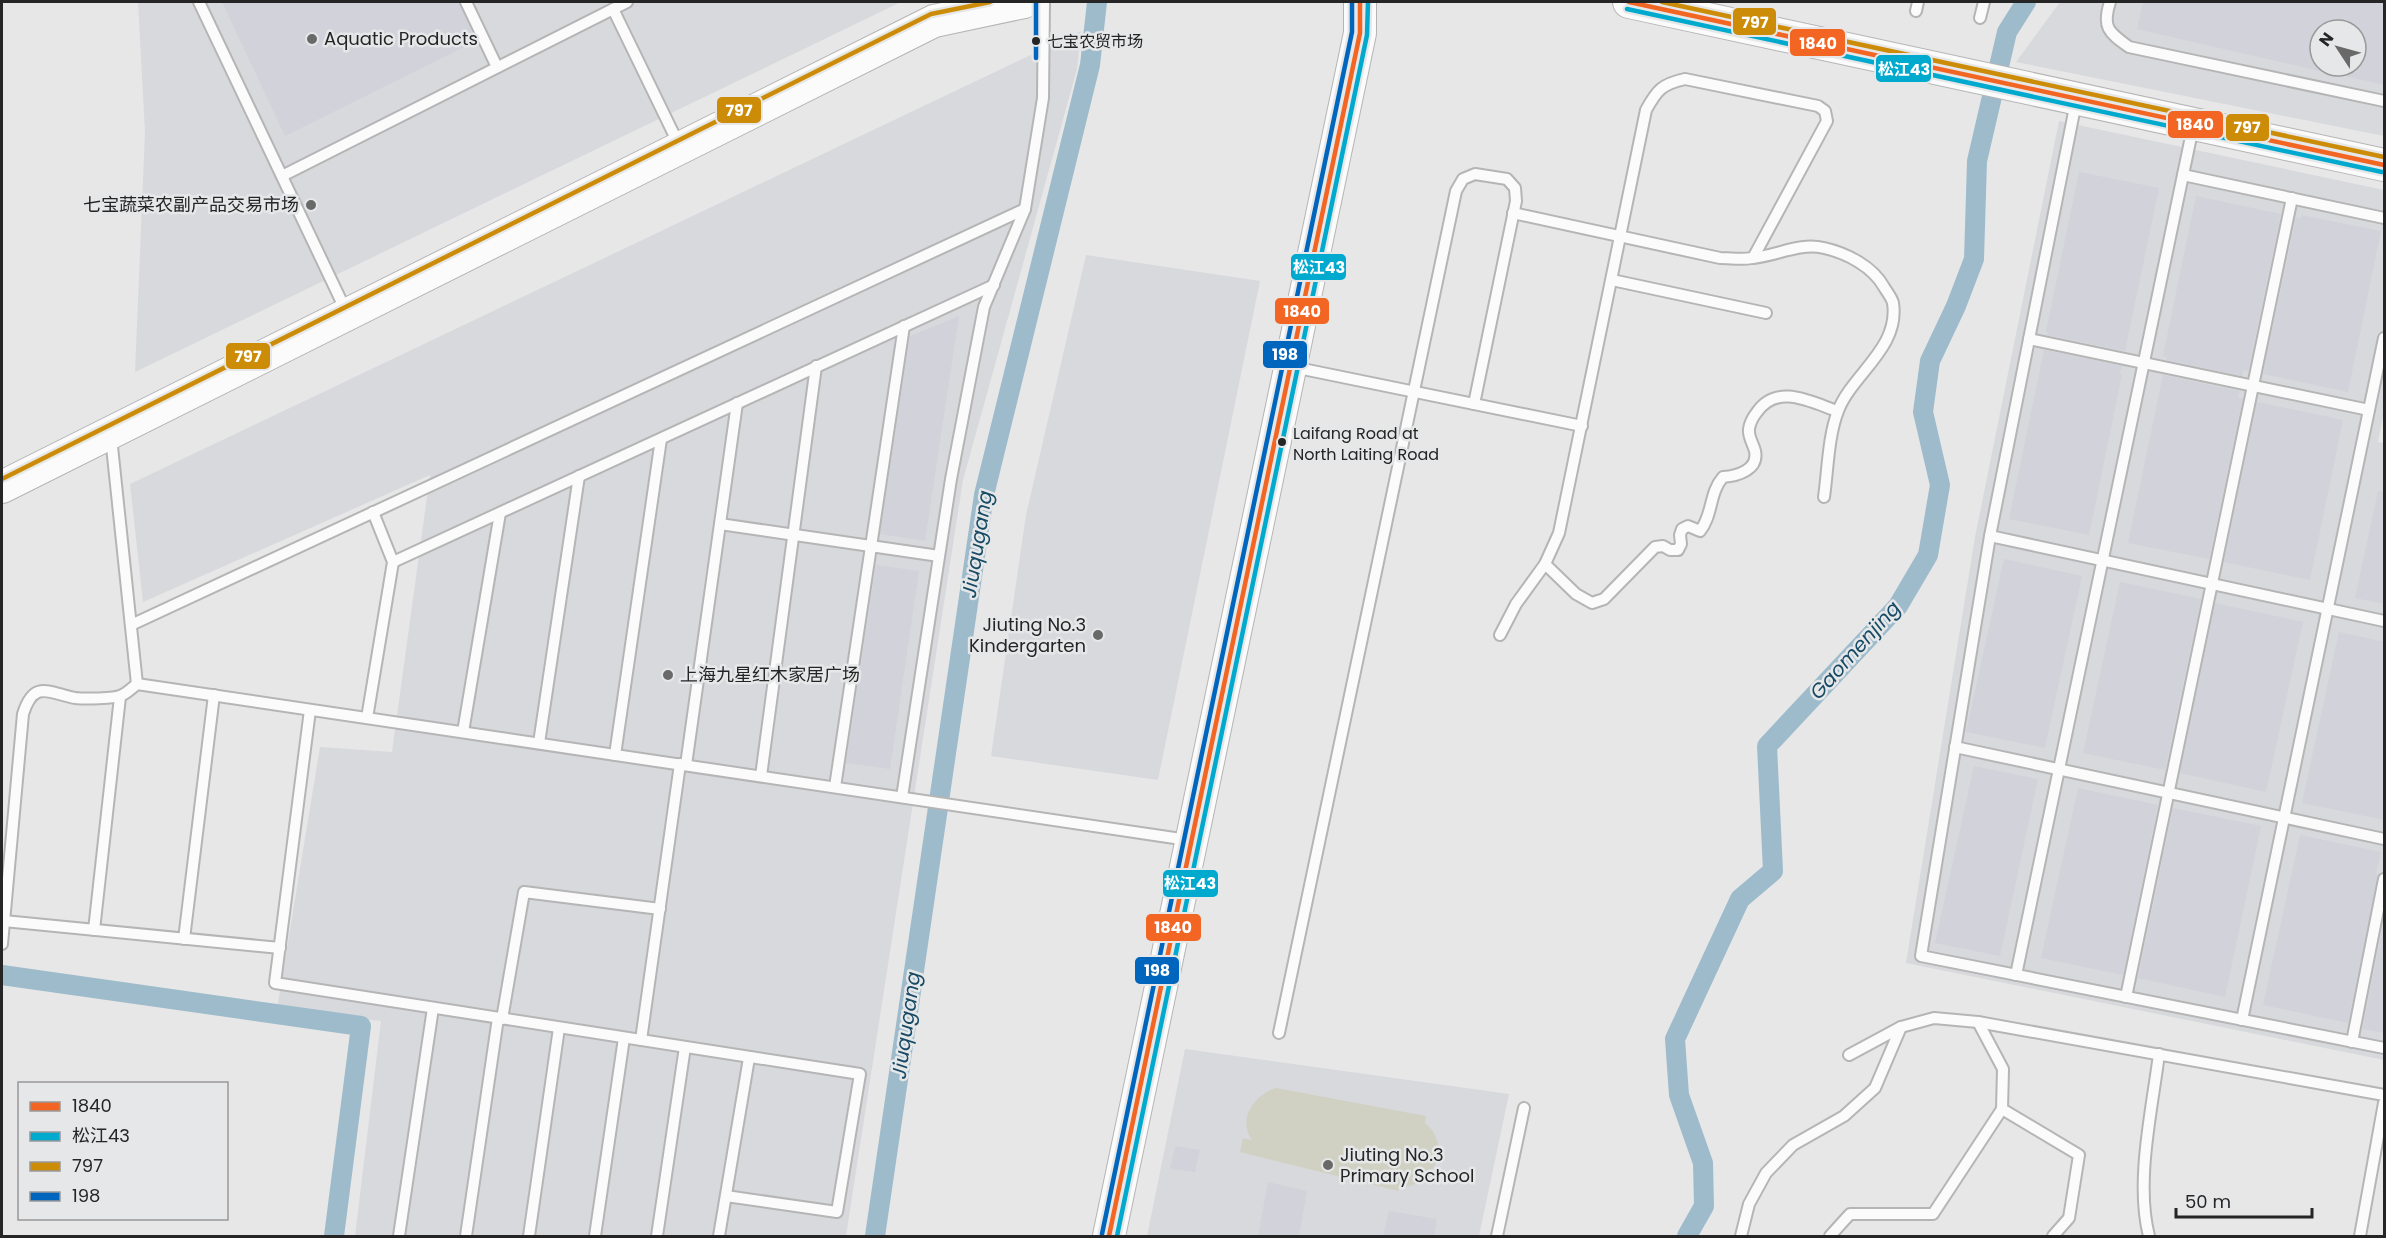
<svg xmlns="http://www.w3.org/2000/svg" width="2386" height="1238" font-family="Poppins,'Noto Sans SC',sans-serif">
<rect width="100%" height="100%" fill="#e7e7e7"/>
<g fill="#d8d9dd" fill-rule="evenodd">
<polygon points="138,2 901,2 135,372 145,132"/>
<path d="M 2060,2 L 2384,2 L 2384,136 L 2016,62 ZM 2320,30 L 2356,30 L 2356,66 L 2320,66 Z"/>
<polygon points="1081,31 1077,69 963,480 846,1236 355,1236 381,1021 277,1009 320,747 392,752 430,475 143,602 130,484"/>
<polygon points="2059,121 2384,190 2384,412 2378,442 2384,443 2384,1060 1906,963 1975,537"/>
<polygon points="1086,255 1260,281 1158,780 991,756 1026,515"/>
<polygon points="1185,1049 1509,1094 1479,1236 1147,1236"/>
</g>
<path fill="#d0d1c2" d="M 1276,1088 L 1426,1116 L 1425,1123 C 1453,1145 1433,1189 1399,1187 L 1398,1191 L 1240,1152 L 1243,1138 L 1252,1140 C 1237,1119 1254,1095 1276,1088 Z"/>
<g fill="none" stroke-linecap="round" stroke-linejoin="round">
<g stroke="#9ebbcc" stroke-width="20">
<polyline points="2,975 361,1026 334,1236"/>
<polyline points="875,1236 984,495 1090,65 1097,2"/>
<polyline points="1687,1236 1704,1206 1703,1163 1679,1095 1675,1039 1740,899 1773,871 1767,746 1898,606 1928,555 1940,485 1923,412 1930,361 1956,306 1974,259 1977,161 2007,32 2026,2"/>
</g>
</g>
<g fill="#d1d2da">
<polygon points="222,2 459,2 476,41 285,136"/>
<polygon points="2143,2 2385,2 2385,85 2326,72 2326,66 2356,66 2356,30 2320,30 2320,71 2137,29"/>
<polygon points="2079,172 2159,188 2125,351 2047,335 2048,332 2046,332"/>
<polygon points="2196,196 2281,214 2248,371 2243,370 2242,376 2166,360 2167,357 2163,356"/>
<polygon points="2301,215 2381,231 2348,392 2263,374 2296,217 2301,218"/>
<polygon points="959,316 925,541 880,534 910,336"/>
<polygon points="2044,350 2122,366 2120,374 2122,375 2089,535 2009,519"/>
<polygon points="2163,375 2239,391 2238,398 2243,399 2209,559 2128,543"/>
<polygon points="2257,402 2343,420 2310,580 2224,562"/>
<polygon points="2378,491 2385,492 2385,604 2355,598"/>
<polygon points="2004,559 2082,576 2045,748 1966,732"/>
<polygon points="876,565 919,571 890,769 846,763"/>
<polygon points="2120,582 2201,599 2165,770 2083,753"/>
<polygon points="2215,603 2303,622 2266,792 2180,773"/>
<polygon points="2339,632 2385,642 2385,820 2302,803"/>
<polygon points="1974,766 2038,779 2000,956 1935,943"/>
<polygon points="2078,788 2158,805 2123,975 2041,958"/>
<polygon points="2173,808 2261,826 2225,997 2138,978"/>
<polygon points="2300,835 2381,852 2376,874 2379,874 2348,1023 2263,1005"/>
<polygon points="2385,915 2385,1033 2363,1029 2363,1026"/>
<polygon points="1175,1146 1200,1150 1195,1172 1170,1169"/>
<polygon points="1268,1182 1307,1191 1299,1236 1258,1236"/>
<polygon points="1389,1211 1437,1219 1434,1236 1383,1236"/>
</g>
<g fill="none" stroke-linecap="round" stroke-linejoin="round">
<g stroke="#b5b5b5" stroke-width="14">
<g id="lane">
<polyline points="199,2 346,311"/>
<polyline points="466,2 497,67"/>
<path d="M 2110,2 C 2102,27 2108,32 2129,47 L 2384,101"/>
<polyline points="613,9 679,145"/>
<polyline points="1916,11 1918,2"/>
<polyline points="1980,18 1984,2"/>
<polyline points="2076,102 1990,536 1921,956 2384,1048"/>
<polyline points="2183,175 2384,218"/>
<polyline points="282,176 627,2"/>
<path d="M 1513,213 L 1720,258 C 1731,258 1742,260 1752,258 C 1777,256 1799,242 1824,248 C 1847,253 1873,267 1884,287 C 1887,292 1892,298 1893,303 C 1900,348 1852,374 1838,411 C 1828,437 1828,469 1824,497"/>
<polyline points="1612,280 1766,313"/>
<polyline points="2029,339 2369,410"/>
<polyline points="1293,367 1582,426"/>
<polyline points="111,437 137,684"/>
<polyline points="720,524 939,556"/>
<polyline points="1990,536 2384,621"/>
<polyline points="393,562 994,285"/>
<path d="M 1545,564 L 1576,594 L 1592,603 L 1604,599 L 1655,547 L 1663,546 L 1670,550 L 1678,550 L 1681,544 L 1680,535 L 1682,529 L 1688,526 L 1700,531 C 1713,515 1709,493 1723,477 C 1737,476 1759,470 1755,451 C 1753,443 1748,437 1749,429 C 1750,422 1753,417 1757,412 C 1777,383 1811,402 1837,411"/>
<polyline points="131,625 1025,209"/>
<path d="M 1500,635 L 1516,604 L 1545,564 L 1559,533 L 1646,110 C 1657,90 1662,84 1685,79 L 1818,106 L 1825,111 L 1827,121 L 1753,258"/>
<polyline points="310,710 275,983 860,1074 837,1212 726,1196"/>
<polyline points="367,718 393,562 373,512"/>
<polyline points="463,732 500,513"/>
<polyline points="539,743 579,476"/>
<polyline points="1955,747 2384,839"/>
<polyline points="615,755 661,439"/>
<polyline points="686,765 737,403"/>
<polyline points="761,776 816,366"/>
<polyline points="835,787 904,326"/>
<polyline points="902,797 951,479 984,307 1025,209 1043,98 1044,2"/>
<polyline points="4,921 280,948"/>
<polyline points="94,930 120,697"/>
<polyline points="184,939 214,695"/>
<path d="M 2,944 L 23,714 C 34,679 49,693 75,698 C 83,699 115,699 122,695 C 127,693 132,688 137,684 L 1188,840"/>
<polyline points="2016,975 2193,127"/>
<polyline points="2126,997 2292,198"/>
<polyline points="502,1019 524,892 660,909"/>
<polyline points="2242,1020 2384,338"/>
<polyline points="1279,1033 1456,191 1463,179 1475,174 1507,179 1515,188 1516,201 1474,404"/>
<polyline points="641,1040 680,764"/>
<polyline points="2352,1042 2384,879"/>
<polyline points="1849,1055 1901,1027 1934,1018 1978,1022 2384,1095"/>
<polyline points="2002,1109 2079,1155 2069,1218 2053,1236"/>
<polyline points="399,1236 433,1008"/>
<polyline points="466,1236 498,1018"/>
<polyline points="529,1236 559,1028"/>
<polyline points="595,1236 624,1038"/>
<polyline points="657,1236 685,1047"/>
<polyline points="719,1236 749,1058"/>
<polyline points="1497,1236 1524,1108"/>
<polyline points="1741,1236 1749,1204 1766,1173 1793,1145 1844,1116 1875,1088 1901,1027"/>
<polyline points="1830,1236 1850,1214 1933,1214 2002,1109 2003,1069 1978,1022"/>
<path d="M 2149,1236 C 2135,1182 2152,1110 2159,1054"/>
<polyline points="2360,1236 2384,1103"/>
</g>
</g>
<g stroke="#b5b5b5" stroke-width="34">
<g id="secondary">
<polyline points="1629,2 2384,165"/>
<polyline points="2,487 934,21 1024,2"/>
<polyline points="1109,1236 1360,33 1360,2"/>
</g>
</g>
<use href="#lane" stroke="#fbfbfb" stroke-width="10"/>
<use href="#secondary" stroke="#fbfbfb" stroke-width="32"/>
<g stroke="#e6e7e8" stroke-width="9">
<g id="bus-1">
<polyline points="1629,2 2384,165"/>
<polyline points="1109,1236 1360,33 1360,2"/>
</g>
</g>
<g stroke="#e6e7e8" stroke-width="9">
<g id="bus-2">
<polyline points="1627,9 2382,172"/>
<polyline points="1117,1236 1367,35 1368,2"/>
</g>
</g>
<g stroke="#e6e7e8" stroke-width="9">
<g id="bus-3">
<polyline points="1662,2 2384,157"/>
<polyline points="2,479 931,14 990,2"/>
</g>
</g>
<g stroke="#e6e7e8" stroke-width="9">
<g id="bus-4">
<polyline points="1036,2 1036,58"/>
<polyline points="1102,1234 1352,32 1352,2"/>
</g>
</g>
<use href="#bus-1" stroke="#f26522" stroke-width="4.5"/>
<use href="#bus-2" stroke="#00a9ce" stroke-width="4.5"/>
<use href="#bus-3" stroke="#cd8c08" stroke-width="4.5"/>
<use href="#bus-4" stroke="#0065bd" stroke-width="4.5"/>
</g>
<g fill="#69696a" stroke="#e6e7e8" stroke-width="2">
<circle cx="312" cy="39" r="6"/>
<circle cx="311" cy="205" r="6"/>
<circle cx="1098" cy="635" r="6"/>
<circle cx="668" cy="675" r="6"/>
<circle cx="1328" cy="1165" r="6"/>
</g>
<g fill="#252526" stroke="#e6e7e8" stroke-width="2">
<circle cx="1036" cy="41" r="5"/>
<circle cx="1282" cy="442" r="5"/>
</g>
<g text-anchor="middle" stroke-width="5" stroke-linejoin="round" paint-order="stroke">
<g font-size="16" fill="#252526" stroke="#e6e7e8" text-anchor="start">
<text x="1047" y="47">七宝农贸市场</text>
<text x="1293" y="439">Laifang Road at<tspan x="1293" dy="21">North Laiting Road</tspan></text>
</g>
<g font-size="18" fill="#252526" stroke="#e6e7e8" text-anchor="start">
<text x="324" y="45">Aquatic Products</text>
<text x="299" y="211" text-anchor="end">七宝蔬菜农副产品交易市场</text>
<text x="1086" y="631" text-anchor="end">Jiuting No.3<tspan x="1086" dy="21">Kindergarten</tspan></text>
<text x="680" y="681">上海九星红木家居广场</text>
<text x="1340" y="1161">Jiuting No.3<tspan x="1340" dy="21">Primary School</tspan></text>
</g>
<g font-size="20" font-style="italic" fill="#174a65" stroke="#e6e7e8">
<text transform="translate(977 544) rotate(-81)" y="7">Jiuqugang</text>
<text transform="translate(1855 650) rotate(-48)" y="7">Gaomenjing</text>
<text transform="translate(906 1025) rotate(-82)" y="7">Jiuqugang</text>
</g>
</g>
<g stroke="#e6e7e8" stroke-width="2">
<rect x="1732" y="7" width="45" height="29" rx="6" fill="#cd8c08"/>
<rect x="1789" y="28" width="57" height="29" rx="6" fill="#f26522"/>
<rect x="1875" y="54" width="57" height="29" rx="6" fill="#00a9ce"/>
<rect x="716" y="96" width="46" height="28" rx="6" fill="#cd8c08"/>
<rect x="2167" y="110" width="57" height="29" rx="6" fill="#f26522"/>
<rect x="2225" y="113" width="45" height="29" rx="6" fill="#cd8c08"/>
<rect x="1290" y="253" width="57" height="28" rx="6" fill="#00a9ce"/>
<rect x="1274" y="297" width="56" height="28" rx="6" fill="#f26522"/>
<rect x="1262" y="340" width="46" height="29" rx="6" fill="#0065bd"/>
<rect x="225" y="342" width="46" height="28" rx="6" fill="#cd8c08"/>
<rect x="1162" y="869" width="57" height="29" rx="6" fill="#00a9ce"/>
<rect x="1145" y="913" width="57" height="29" rx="6" fill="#f26522"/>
<rect x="1134" y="956" width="46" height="29" rx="6" fill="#0065bd"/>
</g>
<g font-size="16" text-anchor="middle" font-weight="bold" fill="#fff">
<text x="1755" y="28">797</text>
<text x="1818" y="49">1840</text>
<text x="1904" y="75">松江43</text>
<text x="739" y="116">797</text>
<text x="2195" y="130">1840</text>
<text x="2247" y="133">797</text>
<text x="1319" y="273">松江43</text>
<text x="1302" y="317">1840</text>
<text x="1285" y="360">198</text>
<text x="248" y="362">797</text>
<text x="1190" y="889">松江43</text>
<text x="1173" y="933">1840</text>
<text x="1157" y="976">198</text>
</g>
<rect width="2386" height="1238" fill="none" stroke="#252526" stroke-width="6"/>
<rect x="18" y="1082" width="210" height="138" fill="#e6e7e8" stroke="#99999a" stroke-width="1.5"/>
<rect x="30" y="1102" width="30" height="9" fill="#f26522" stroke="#99999a" stroke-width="1.5"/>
<text x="72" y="1112" font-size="18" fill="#252526">1840</text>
<rect x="30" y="1132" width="30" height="9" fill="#00a9ce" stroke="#99999a" stroke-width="1.5"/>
<text x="72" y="1142" font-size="18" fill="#252526">松江43</text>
<rect x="30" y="1162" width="30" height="9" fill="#cd8c08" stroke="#99999a" stroke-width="1.5"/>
<text x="72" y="1172" font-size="18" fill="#252526">797</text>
<rect x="30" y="1192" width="30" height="9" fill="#0065bd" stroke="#99999a" stroke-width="1.5"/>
<text x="72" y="1202" font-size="18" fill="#252526">198</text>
<g transform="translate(2338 48) rotate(306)"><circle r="28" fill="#e6e7e8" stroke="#99999a" stroke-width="1.5"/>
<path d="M0-4.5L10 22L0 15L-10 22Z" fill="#69696a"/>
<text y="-9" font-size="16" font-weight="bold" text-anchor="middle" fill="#252526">N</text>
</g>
<path d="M2176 1208v9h136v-9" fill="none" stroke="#252526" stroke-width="3"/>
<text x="2185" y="1208" font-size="18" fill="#252526" stroke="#e6e7e8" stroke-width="4.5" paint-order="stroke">50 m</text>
</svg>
